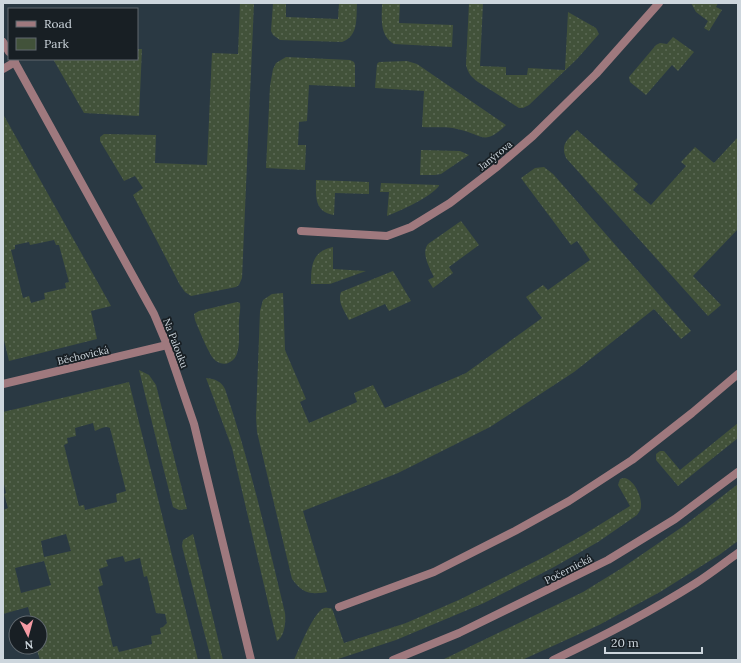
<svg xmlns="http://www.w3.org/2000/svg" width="741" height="663" font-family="Lora,serif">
<defs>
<pattern id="green-dots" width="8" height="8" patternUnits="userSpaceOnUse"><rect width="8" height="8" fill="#42523a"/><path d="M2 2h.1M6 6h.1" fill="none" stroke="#5c6a56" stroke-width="1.8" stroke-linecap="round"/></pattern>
</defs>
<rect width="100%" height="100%" fill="#2a3943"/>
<g fill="url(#green-dots)" fill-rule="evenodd">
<polygon points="240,3 254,3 242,278 239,285 236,287 191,296 185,292 180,285 133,195 143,188 135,176 124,181 100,141 100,137 104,134 156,135 155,163 207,165 212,53 238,54"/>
<path d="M 273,3 L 286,3 L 286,17 L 338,19 L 339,3 L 357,3 C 356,18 359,36 342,42 L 280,40 L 273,35 L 271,31 Z"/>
<path d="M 382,3 L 400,3 L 399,23 L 453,25 L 452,47 L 394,44 C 379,35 382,18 382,3 Z"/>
<path d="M 469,3 L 483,3 L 480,66 L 506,67 L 506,75 L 527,75 L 528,68 L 565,70 L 568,12 L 596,28 L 599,34 L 577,59 L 529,105 L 523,108 L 519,108 L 478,82 C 471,77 468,73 466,65 Z"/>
<polygon points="691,3 718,3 716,7 722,10 709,31 704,28 708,21 696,12"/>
<polygon points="673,37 694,52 678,71 672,65 646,95 630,82 629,77 656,45 660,43 667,44"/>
<polygon points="137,49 142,49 139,116 84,113 53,59 137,59"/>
<polygon points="286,57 350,60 354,62 355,65 355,87 309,85 307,121 299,122 298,145 306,145 305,170 266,168 270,86 273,69 276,63"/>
<path d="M 407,61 L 417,64 L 506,125 C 483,147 483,134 457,129 C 446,126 434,128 422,127 L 424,91 L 375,88 L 377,64 L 379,62 Z"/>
<path d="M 3,114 L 111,306 L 91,311 L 97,339 L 9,361 L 3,336 ZM 54,240 L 56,245 L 59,245 L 69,282 L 65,283 L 66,288 L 44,293 L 45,299 L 31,303 L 29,296 L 23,298 L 11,250 L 15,249 L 15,245 L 29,242 L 30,245 Z"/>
<path d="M 577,130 L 638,184 L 633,190 L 651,205 L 686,166 L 681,162 L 695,147 L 714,163 L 738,137 L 738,229 L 693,276 L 721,305 L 708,316 L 566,158 C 560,144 568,139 577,130 Z"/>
<polygon points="421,150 460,151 469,155 441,174 435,175 420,175"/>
<path d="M 544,167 L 553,174 L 691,331 L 681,339 L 654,309 L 574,372 L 490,427 L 398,473 L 303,511 L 327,592 C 310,595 302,593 292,579 L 257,432 L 256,417 L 260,311 L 263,300 L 272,294 L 283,293 L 285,350 L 306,399 L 300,402 L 309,423 L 357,402 L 354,393 L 373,385 L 385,408 L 466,373 L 542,318 L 526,297 L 543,285 L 548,290 L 590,260 L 577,241 L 571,245 L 521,178 L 535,168 Z"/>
<path d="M 316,180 L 369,182 L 369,194 L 335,193 L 334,215 C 314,212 316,196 316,180 Z"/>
<path d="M 381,183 L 439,185 L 439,186 C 429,198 402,210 387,216 L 389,192 L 380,192 Z"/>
<path d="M 461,221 L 479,245 L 449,267 L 453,273 L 433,288 L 428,280 L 434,277 C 429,267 421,253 428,244 Z"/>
<path d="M 333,247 L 333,269 L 366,271 L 330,284 L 311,284 C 311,266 312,251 333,247 Z"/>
<path d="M 393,271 L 411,301 L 389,311 L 385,304 L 349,320 C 345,312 337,302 341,292 Z"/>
<path d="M 237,302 L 240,303 C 241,309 239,315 239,321 C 238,334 243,358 228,363 C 224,365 219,363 216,361 C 209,356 199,329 195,320 L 194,314 L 199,311 Z"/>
<polygon points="139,370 149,375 156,385 187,509 179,510 173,507"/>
<path d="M 206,378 C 215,379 221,381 225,389 C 250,462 267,538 285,613 C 286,621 285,636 277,641 L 232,448 Z"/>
<path d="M 129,382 L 198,660 L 40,660 L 36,647 L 40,647 L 40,623 L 29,623 L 32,622 L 28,607 L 3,614 L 3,510 L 8,508 L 4,494 L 6,493 L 3,480 L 3,412 ZM 93,423 L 95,431 C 100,429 105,425 110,428 L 126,491 L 116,494 L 117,502 L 85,510 L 84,505 L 79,506 L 64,445 L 68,443 L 67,438 L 76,436 L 75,428 ZM 66,534 L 71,551 L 44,557 L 41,541 ZM 123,556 L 125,562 L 140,558 L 144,577 L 147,576 L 156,613 L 165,614 L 167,623 L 163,627 L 160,628 L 161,634 L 151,636 L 152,644 L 119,652 L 117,646 L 113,647 L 98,587 L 103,585 L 99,569 L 108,566 L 106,560 ZM 44,561 L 51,585 L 21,593 L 15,568 Z"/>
<polygon points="738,423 738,438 678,486 656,460 656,454 660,451 664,451 680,470"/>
<path d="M 624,478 C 634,479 642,497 641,506 C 641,510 639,512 637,515 L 598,542 L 554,567 L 484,603 L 396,640 L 335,660 L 294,660 C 300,647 311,618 322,609 C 325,607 328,608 331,608 L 333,611 L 344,643 L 406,623 L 461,599 L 544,557 L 583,535 L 630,506 L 618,485 L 620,479 Z"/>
<polygon points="738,484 738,541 719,555 660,592 599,625 522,660 442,660 583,592 622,568 685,525"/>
<polygon points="193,534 223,660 211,659 182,546 183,540"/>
</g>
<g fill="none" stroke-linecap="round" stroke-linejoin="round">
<g stroke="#9f797e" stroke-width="8">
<polyline points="3,69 15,62"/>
<polyline points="301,231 387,236 411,227 450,203 498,166 533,136 596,74 659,3"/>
<polyline points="3,384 167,345"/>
<polyline points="339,607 434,572 515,531 569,501 632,460 692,413 738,374"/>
</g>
<g stroke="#9f797e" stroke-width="8">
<polyline points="3,42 9,52"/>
<polyline points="13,59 154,314 167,345 194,424 251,660"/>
<polyline points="393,660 459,633 608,560 675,519 738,472"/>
<path d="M 553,660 C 602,637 650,612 696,583 C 710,574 724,563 738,553"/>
</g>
</g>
<g text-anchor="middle" stroke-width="3.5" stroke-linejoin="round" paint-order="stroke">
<g font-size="10" fill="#cdd6dd" stroke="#181f24">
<text transform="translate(495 155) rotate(-39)" y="4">Janýrova</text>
<text transform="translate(176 343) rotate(69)" y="4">Na Palouku</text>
<text transform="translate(83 355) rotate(-13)" y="4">Běchovická</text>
<text transform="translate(568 569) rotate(-27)" y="4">Počernická</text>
</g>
</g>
<rect width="741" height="663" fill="none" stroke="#cdd6dd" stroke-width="8"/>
<rect x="8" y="8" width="130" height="52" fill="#181f24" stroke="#60686e"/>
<rect x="16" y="21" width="20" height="6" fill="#9f797e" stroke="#60686e"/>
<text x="44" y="28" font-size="12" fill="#cdd6dd">Road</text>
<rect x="16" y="38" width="20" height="12" fill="#42523a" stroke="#60686e"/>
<text x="44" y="48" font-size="12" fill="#cdd6dd">Park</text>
<g transform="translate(28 635) rotate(174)"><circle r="19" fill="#181f24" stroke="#60686e"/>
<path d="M0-3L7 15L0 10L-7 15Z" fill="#f49aa3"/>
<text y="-6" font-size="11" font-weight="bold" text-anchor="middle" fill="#cdd6dd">N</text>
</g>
<path d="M605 647v6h97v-6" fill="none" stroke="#cdd6dd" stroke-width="2"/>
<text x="611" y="647" font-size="12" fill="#cdd6dd" stroke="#181f24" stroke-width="3" paint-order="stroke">20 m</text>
</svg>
